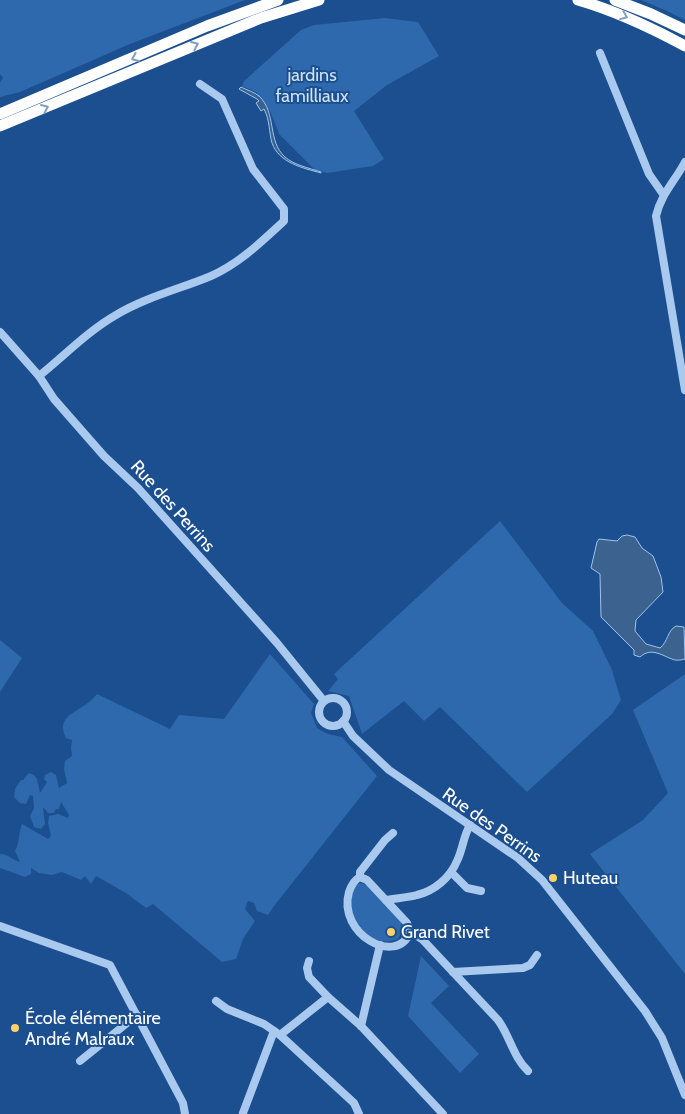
<svg xmlns="http://www.w3.org/2000/svg" width="685" height="1114" font-family="Cabin,sans-serif">
<rect width="100%" height="100%" fill="#1b4f8f"/>
<g fill="#2e69ad">
<polygon points="0,0 245,0 130,44 20,92 0,97 0,82 3,78 0,74"/>
<polygon points="641,0 685,0 685,20 667,11"/>
<polygon points="385,18 418,22 439,56 387,85 354,111 384,159 373,166 327,173 315,170 279,134 271,113 256,92 242,86 244,81 301,30 314,25"/>
<polygon points="500,521 562,603 593,631 612,670 621,700 612,714 527,792 440,707 424,721 404,701 362,734 349,696 328,691 338,679 334,674"/>
<polygon points="0,640 22,658 0,692"/>
<path d="M 270,654 L 314,704 L 311,713 L 317,728 L 328,734 L 342,737 L 377,776 L 274,906 L 268,915 L 257,911 L 254,903 L 248,901 L 245,909 L 255,921 L 243,939 L 236,959 L 222,962 L 153,904 L 146,908 L 126,893 L 96,876 L 91,884 L 85,876 L 81,880 L 62,872 L 52,875 L 39,873 L 31,868 L 31,874 L 25,877 L 0,868 L 0,854 C 9,854 13,861 20,862 L 15,851 C 20,842 18,834 22,824 L 48,839 L 51,836 L 48,823 L 49,816 L 58,814 L 68,818 L 69,815 L 61,802 L 59,809 L 56,809 L 54,813 L 48,813 L 45,809 L 43,808 L 45,824 L 41,829 L 34,827 L 30,816 L 34,808 L 33,796 L 30,795 L 26,804 L 20,803 L 14,797 L 15,789 L 21,780 L 23,780 L 29,773 L 34,775 L 37,779 L 40,793 L 47,782 L 44,779 L 45,775 L 51,772 L 56,775 L 59,788 L 67,783 L 64,769 L 65,761 L 72,756 L 71,748 L 72,740 L 66,738 C 55,717 76,713 89,702 C 92,700 94,697 97,694 L 170,729 L 179,715 L 224,719 Z"/>
<polygon points="685,674 685,974 590,854 643,820 668,793 633,710"/>
<path d="M 361,883 L 367,885 L 401,922 L 403,930 L 398,939 C 377,948 354,930 351,909 C 350,900 352,893 355,885 Z"/>
<polygon points="421,956 449,986 431,1003 479,1054 460,1073 408,1016"/>
</g>
<g fill="#3c6290" stroke="#9cc4f0">
<path d="M 241,87 C 247,90 254,92 259,96 C 277,113 267,141 285,157 C 294,165 309,168 321,172 L 321,173 C 303,168 279,163 272,143 C 269,133 270,120 264,109 L 261,111 L 256,103 L 259,101 L 257,99 L 239,89 Z"/>
<path d="M 627,535 L 635,537 L 642,548 L 653,556 L 661,577 L 663,592 L 636,620 L 635,631 L 646,644 L 660,648 C 668,642 667,631 676,626 L 684,627 L 685,659 C 681,660 676,661 672,659 C 661,655 651,647 640,657 L 634,655 L 634,650 L 601,617 L 600,574 L 591,568 L 597,542 L 599,539 L 617,541 L 622,536 Z"/>
</g>
<g fill="none" stroke-linecap="round" stroke-linejoin="round">
<g stroke="#a9c9ee" stroke-width="8">
<polyline points="600,53 649,174 663,194"/>
<path d="M 685,162 C 675,181 661,194 656,216 L 685,390"/>
<polyline points="0,332 39,376 54,399 104,456 138,488 277,643 324,701"/>
<path d="M 39,376 C 64,356 88,331 116,315 C 146,297 180,289 211,276 C 240,263 261,242 284,221 L 284,209 L 253,169 L 222,99 L 200,84"/>
<circle cx="333" cy="712" r="14"/>
<polyline points="343,721 353,736 389,770 518,858 542,880 645,1011 662,1038 685,1095"/>
<polyline points="451,872 467,888 481,891"/>
<path d="M 360,877 L 367,880 L 407,923 L 410,932 C 397,967 337,934 349,892 C 351,886 354,880 360,877 L 360,872 L 385,840 L 393,833"/>
<path d="M 386,900 C 396,898 407,898 417,895 C 434,891 450,878 457,861 C 463,849 463,837 470,825"/>
<polyline points="0,926 110,965 183,1103 185,1114"/>
<path d="M 410,932 L 422,939 L 498,1020 C 510,1036 513,1057 528,1071"/>
<polyline points="309,961 307,968 309,977 328,997 361,1026 443,1114"/>
<polyline points="453,972 523,968 530,965 537,955"/>
<polyline points="216,1001 227,1009 264,1024 280,1035 354,1103 359,1114"/>
<polyline points="361,1026 380,945"/>
<polyline points="280,1035 328,997"/>
<polyline points="80,1061 137,1015"/>
<polyline points="243,1113 274,1031"/>
</g>
<g stroke="#fff" stroke-width="11">
<path d="M 578,0 C 616,11 650,27 685,46"/>
<polyline points="615,0 651,14 685,30"/>
<polyline points="0,114 207,26 278,0"/>
<polyline points="0,126 261,18 319,0"/>
</g>
</g>
<defs><path id="oneway-chevron" d="M-2-3.5L2.5 0L-2 3.5" fill="none" stroke-width="1.6" stroke-linecap="round" stroke-linejoin="round" transform="scale(1.25)"/></defs>
<g stroke="#829ec1">
<use href="#oneway-chevron" transform="translate(624 16) rotate(22)"/>
<use href="#oneway-chevron" transform="translate(195 45) rotate(-23)"/>
<use href="#oneway-chevron" transform="translate(135 58) rotate(157)"/>
<use href="#oneway-chevron" transform="translate(45 108) rotate(-23)"/>
</g>
<g fill="#ffd166" stroke="#1b4f8f" stroke-width="2">
<circle cx="553" cy="878" r="5"/>
<circle cx="391" cy="932" r="5"/>
<circle cx="15" cy="1028" r="5"/>
</g>
<g text-anchor="middle" stroke-width="4" stroke-linejoin="round" paint-order="stroke">
<g font-size="18" fill="#cfe3fa" stroke="#1b4f8f">
<text x="312" y="81">jardins<tspan x="312" dy="21">familliaux</tspan></text>
</g>
<g font-size="18" fill="#fff" stroke="#1b4f8f">
<text transform="translate(173 506) rotate(48)" y="6">Rue des Perrins</text>
<text transform="translate(492 825) rotate(35)" y="6">Rue des Perrins</text>
</g>
<g font-size="18" fill="#fff" stroke="#1b4f8f" text-anchor="start">
<text x="563" y="884">Huteau</text>
<text x="401" y="938">Grand Rivet</text>
<text x="25" y="1024">École élémentaire<tspan x="25" dy="21">André Malraux</tspan></text>
</g>
</g>
</svg>
